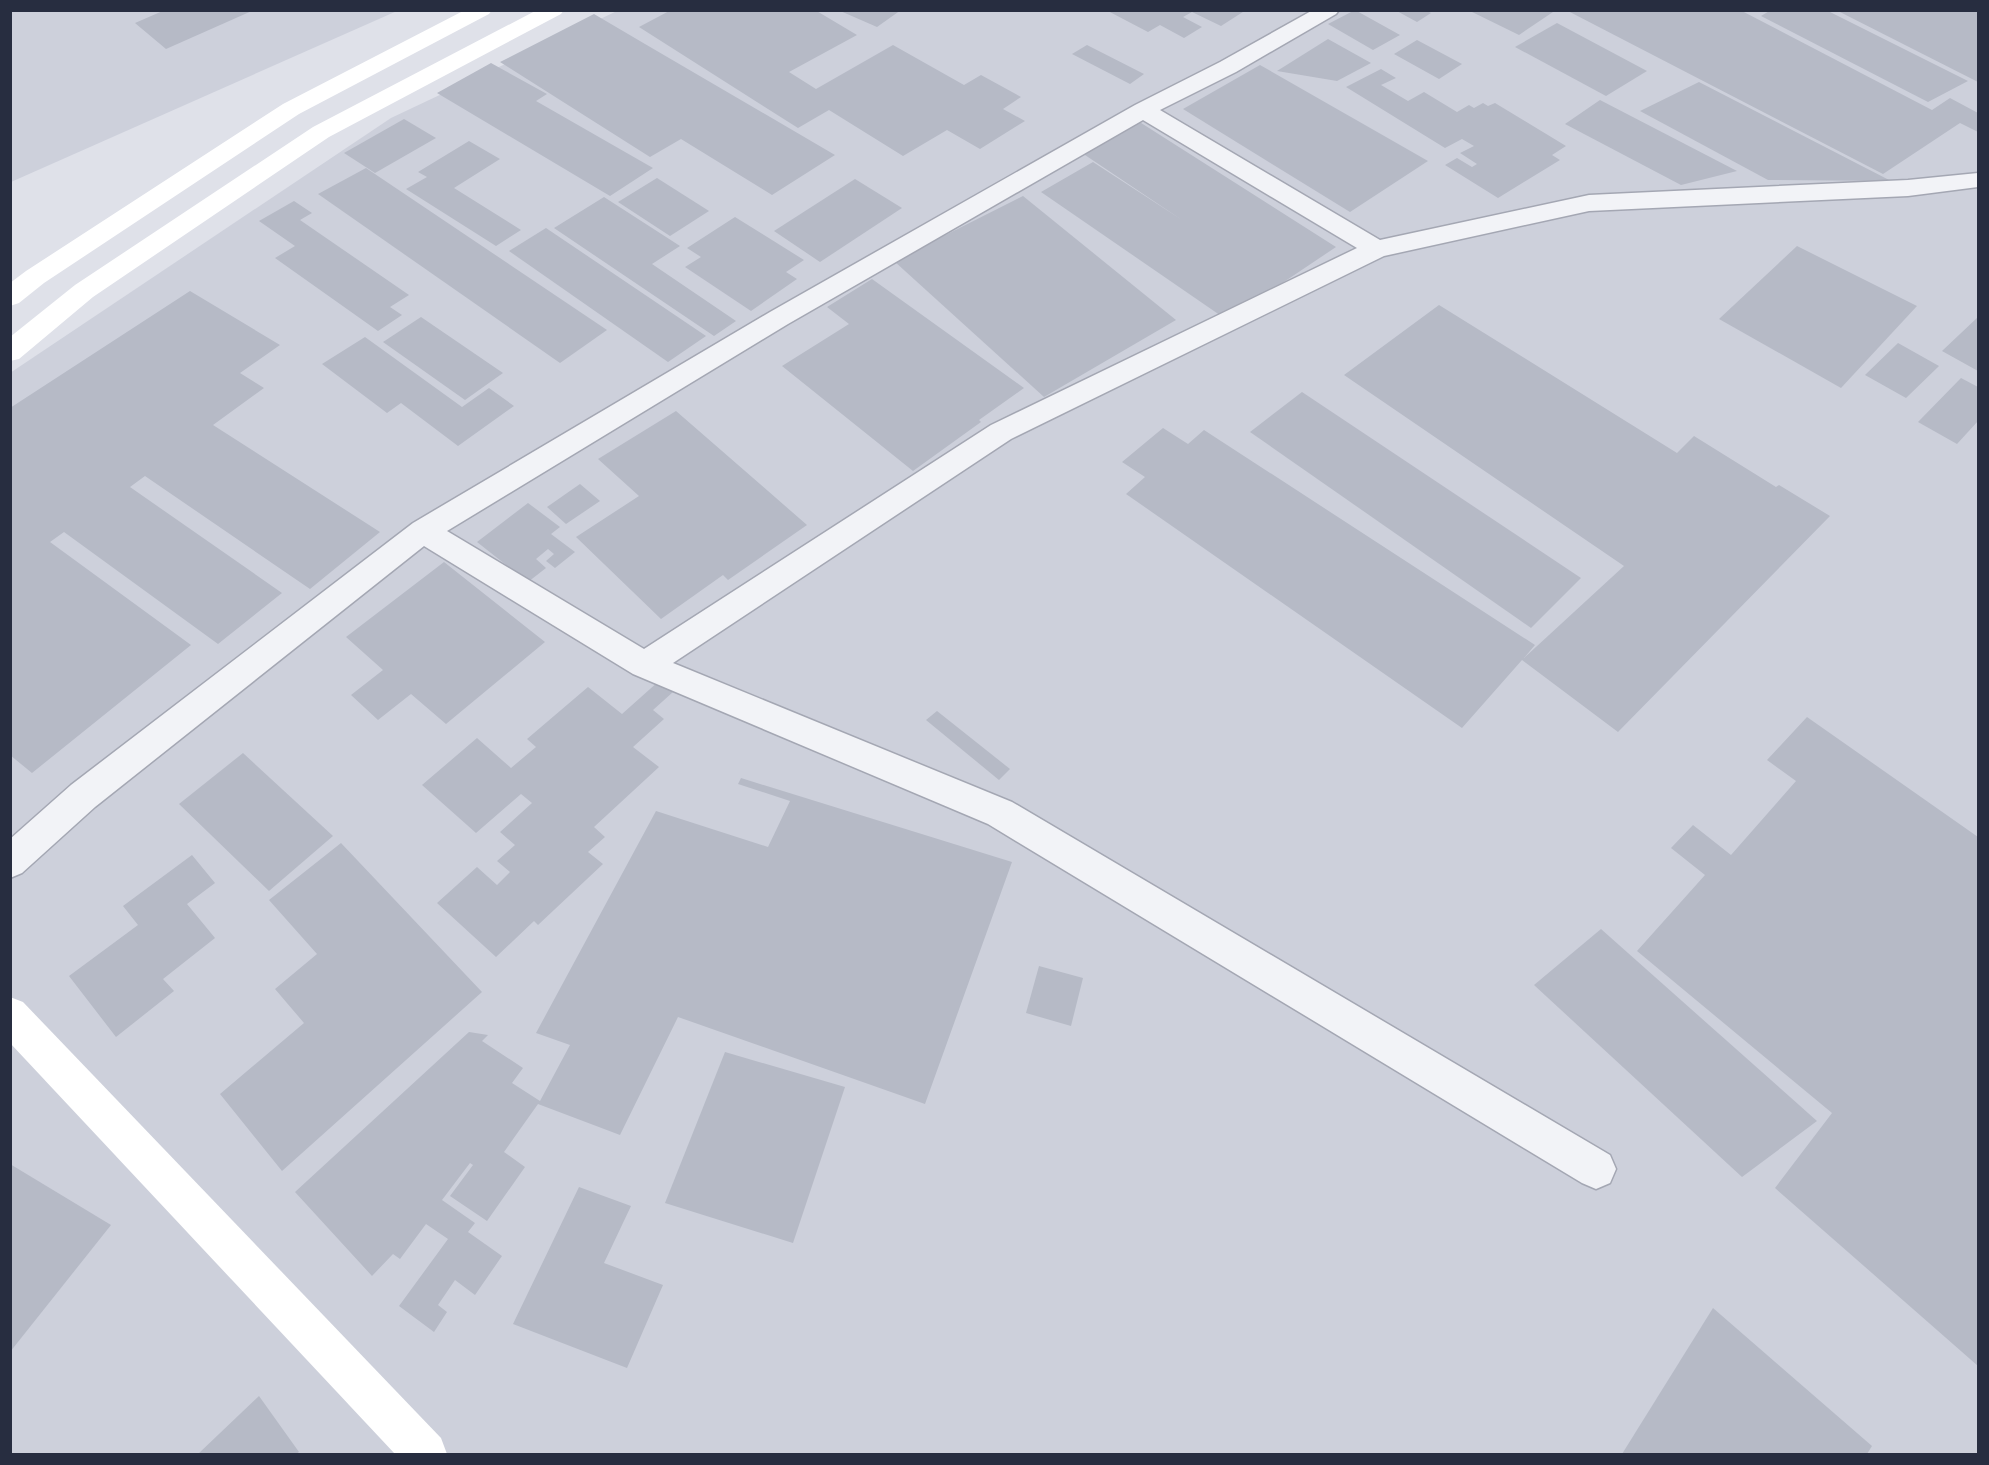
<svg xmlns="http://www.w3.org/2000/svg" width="1989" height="1465" font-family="'Fira Sans Condensed',sans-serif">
<rect width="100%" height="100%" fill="#dfe1e9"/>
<g fill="#cdd0db">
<polygon points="11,11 397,11 11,182"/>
<polygon points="617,11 1978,11 1978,1454 11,1454 10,373 391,118"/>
</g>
<g fill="#b6bac6">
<polygon points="165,10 254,10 166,49 135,23"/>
<polygon points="671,10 815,10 857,35 789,72 816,89 893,45 964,85 981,75 1021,97 1003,109 1025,121 980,149 947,130 903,156 829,110 798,128 639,27"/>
<polygon points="838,10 901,10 877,27"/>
<polygon points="1106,10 1246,10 1221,26 1192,12 1183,17 1202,27 1184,38 1160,25 1148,32"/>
<polygon points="1355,10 1400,35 1373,50 1328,24"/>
<polygon points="1395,10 1425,10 1431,13 1417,22"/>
<polygon points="1468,10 1549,10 1553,12 1519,35"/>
<polygon points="1566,10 1740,10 1932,110 1950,98 1978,113 1978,132 1960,123 1883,174"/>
<polygon points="1771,10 1826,10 1968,81 1928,102 1761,16"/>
<polygon points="1836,10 1978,10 1978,82"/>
<polygon points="594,14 645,44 835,155 772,195 681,139 650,157 500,62"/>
<polygon points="1557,23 1647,71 1606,96 1515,47"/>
<polygon points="1328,39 1371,63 1337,81 1277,71"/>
<polygon points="1417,40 1462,64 1439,79 1394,54"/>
<polygon points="1087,45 1144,74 1130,84 1072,54"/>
<polygon points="491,63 547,94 536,101 653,168 610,196 437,93"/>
<polygon points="1260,65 1428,161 1350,212 1183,109"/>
<polygon points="1381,69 1396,78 1381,85 1408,101 1424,92 1457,112 1469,105 1474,108 1483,103 1488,106 1495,103 1566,146 1552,155 1560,160 1498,198 1445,165 1457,158 1472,167 1477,164 1460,153 1474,146 1462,139 1445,148 1346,87"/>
<polygon points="1699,82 1891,181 1768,180 1640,111"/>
<polygon points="1600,100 1737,171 1681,185 1565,124"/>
<polygon points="404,119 436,138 375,173 344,153"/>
<polygon points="1138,121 1336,247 1227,320 1041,192 1093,162 1182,220 1082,153"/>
<polygon points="469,141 500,159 454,188 521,230 496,246 406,189 427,177 418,172"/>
<polygon points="366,168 607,330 560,363 318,194"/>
<polygon points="657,178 709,211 670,236 618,202"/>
<polygon points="855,179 902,208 820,262 774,231"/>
<polygon points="1023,196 1176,320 1044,397 894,261"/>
<polygon points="604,197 680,246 652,264 736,321 714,336 554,228"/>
<polygon points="294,201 312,213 300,220 409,295 390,307 402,315 378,331 275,258 295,246 259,221"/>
<polygon points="735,217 804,260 786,272 797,279 751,311 685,267 701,257 687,248"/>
<polygon points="546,228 706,336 668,362 509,251"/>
<polygon points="1797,246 1917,306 1841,388 1719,319"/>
<polygon points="872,279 1024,388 979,420 981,422 913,471 782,366 849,324 827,307"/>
<polygon points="190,291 280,345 240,373 264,388 213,425 380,532 310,589 145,476 130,487 282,593 218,644 64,532 50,542 191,645 32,773 10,755 10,408"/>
<polygon points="1439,305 1677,453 1694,436 1776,487 1779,485 1830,516 1618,732 1522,660 1462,728 1126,494 1145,477 1122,462 1163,428 1188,444 1204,430 1535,645 1524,658 1624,566 1344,375"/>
<polygon points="421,317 503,373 465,400 383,342"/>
<polygon points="1978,317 1978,371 1942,351"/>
<polygon points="365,337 462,407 489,388 514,406 458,446 401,403 387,413 322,364"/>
<polygon points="1898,343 1939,366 1906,398 1865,375"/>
<polygon points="1961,378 1978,387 1978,421 1957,444 1918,422"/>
<polygon points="1302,392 1581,578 1531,628 1250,432"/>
<polygon points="676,411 807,525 728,580 723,575 661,619 576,537 639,496 598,459"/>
<polygon points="580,484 600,501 566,524 547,507"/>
<polygon points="528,503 560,527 551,534 575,552 555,568 546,561 554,554 548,549 536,559 546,568 528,582 477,542"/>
<polygon points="444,562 545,642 446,724 411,694 378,720 351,695 383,670 346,637"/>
<polygon points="659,681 673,692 653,710 664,719 633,747 659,767 594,827 605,837 588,852 603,864 538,925 534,921 496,957 437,903 477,867 497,885 510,872 497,861 515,845 500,832 532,803 521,794 476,833 422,785 477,738 511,768 536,747 527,739 588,687 622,714"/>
<polygon points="937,711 1010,769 999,780 926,720"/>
<polygon points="1807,717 1978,837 1978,1366 1775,1188 1832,1113 1637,951 1705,875 1671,848 1693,825 1731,855 1796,781 1767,760"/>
<polygon points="243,753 333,836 269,891 179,804"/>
<polygon points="741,778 1012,862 925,1104 678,1017 620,1135 538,1104 504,1152 525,1167 487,1221 450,1196 473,1165 470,1163 442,1200 475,1223 468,1232 502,1256 475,1295 455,1280 438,1305 447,1312 434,1332 399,1306 448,1239 426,1224 400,1259 393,1254 372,1276 295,1192 469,1032 488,1035 482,1041 523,1068 512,1083 540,1101 570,1045 536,1033 656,811 768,847 790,801 738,784"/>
<polygon points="341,843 482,992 282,1171 220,1094 304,1023 275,989 317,954 269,900"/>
<polygon points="192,855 215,883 187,904 215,938 163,979 174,991 116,1037 69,976 138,925 123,906"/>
<polygon points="1601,929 1817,1121 1742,1177 1534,985"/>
<polygon points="1039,966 1083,978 1071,1026 1026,1013"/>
<polygon points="725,1052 845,1087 793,1243 665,1203"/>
<polygon points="10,1164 111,1225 10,1352"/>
<polygon points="579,1187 631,1206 604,1263 663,1285 627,1368 513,1324"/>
<polygon points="1713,1308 1872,1446 1867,1454 1622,1454"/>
<polygon points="259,1396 299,1452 296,1454 198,1454"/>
</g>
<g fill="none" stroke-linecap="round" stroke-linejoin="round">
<g stroke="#a4a7b3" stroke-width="3">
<path id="street" d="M 1313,10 L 1339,10 L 1336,14 L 1236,72 L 1160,110 L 1380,240 L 1589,195 L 1908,180 L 1978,173 L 1978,187 L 1908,196 L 1589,211 L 1384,256 L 1011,439 L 673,663 L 1012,802 L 1610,1155 L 1616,1169 L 1610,1183 L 1596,1189 L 1582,1183 L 988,824 L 633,674 L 424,546 L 95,807 L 22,873 L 10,878 L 10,839 L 71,785 L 413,523 L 770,312 L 1135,105 L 1220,62 ZM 1143,120 L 1357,248 L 991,425 L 644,649 L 447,531 L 788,324 Z"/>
</g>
<use href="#street" fill="#f2f3f7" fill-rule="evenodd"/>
<g fill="#fff" fill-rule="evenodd">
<polygon points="465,10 492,10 489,14 299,114 44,283 19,303 10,306 10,283 26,271 283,104"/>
<polygon points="537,10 564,10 561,14 329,137 93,297 19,359 10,361 10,337 75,285 313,127"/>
<polygon points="10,997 23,1002 441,1438 447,1454 395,1454 10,1043"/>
</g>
</g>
<rect width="1989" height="1465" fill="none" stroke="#272d40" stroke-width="24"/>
</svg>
